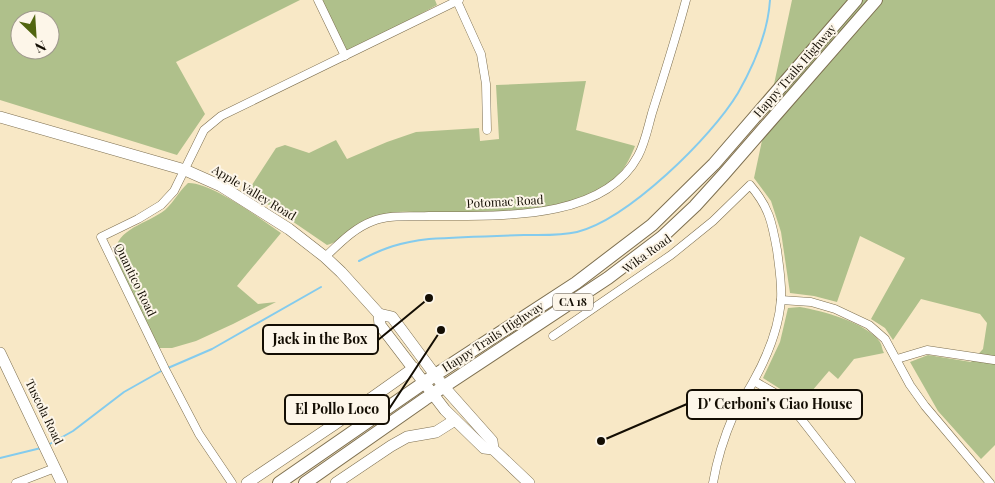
<svg xmlns="http://www.w3.org/2000/svg" width="995" height="483" font-family="'Playfair Display',serif">
<rect width="100%" height="100%" fill="#f8e8c6"/>
<g fill="#afc08b" fill-rule="evenodd">
<path d="M 0,0 L 300,0 L 176,62 L 205,114 L 177,155 L 0,100 ZM 20,20 L 50,20 L 50,50 L 20,50 Z"/>
<polygon points="318,0 435,0 437,5 345,55"/>
<polygon points="792,0 995,0 995,445 981,459 938,411 910,362 928,355 971,362 983,349 987,323 980,314 921,299 893,340 885,328 871,319 905,258 860,236 837,302 814,296 790,293 781,232 771,201 754,178"/>
<path d="M 586,81 L 576,130 L 635,146 C 631,156 627,165 620,173 C 578,217 494,212 437,213 C 423,213 406,210 392,213 C 380,216 366,220 355,226 C 346,231 338,243 327,245 L 248,191 L 276,148 L 285,145 L 309,153 L 336,140 L 347,159 L 387,142 L 416,132 L 479,128 L 480,141 L 499,139 L 496,85 Z"/>
<path d="M 188,183 C 211,182 261,219 281,233 L 237,286 L 258,304 L 276,302 L 233,324 L 196,341 L 172,348 L 157,348 L 116,259 C 111,229 146,225 165,210 C 174,202 179,191 188,183 Z"/>
<path d="M 800,307 C 822,311 866,322 880,342 C 882,345 882,350 884,353 L 854,359 L 838,379 L 829,371 L 800,405 L 785,392 L 763,378 L 780,342 L 788,308 Z"/>
</g>
<g fill="none" stroke-linecap="round" stroke-linejoin="round">
<g stroke="#84cbed" stroke-width="2">
<path d="M 359,261 C 383,248 401,242 429,239 C 460,237 492,236 524,235 C 541,235 560,236 577,232 C 628,219 711,138 738,93 C 754,65 768,32 770,0"/>
<polyline points="168,368 212,349 321,287"/>
<polyline points="48,445 73,431 124,392 163,370"/>
<polyline points="0,458 41,448"/>
</g>
<g stroke="#7d6f50" stroke-width="9">
<g id="street">
<polyline points="318,0 345,56"/>
<polyline points="457,1 481,54 486,84 487,130"/>
<path d="M 325,257 C 340,243 354,228 373,221 C 390,214 412,217 429,216 C 494,215 602,223 638,156 C 645,143 648,127 652,113 C 664,75 676,38 686,0"/>
<polyline points="781,300 811,302 835,309 869,325 885,339 910,385 925,406 990,483"/>
<path d="M 553,336 L 671,255 L 713,221 L 750,185 C 769,207 772,222 777,250 C 779,266 782,283 781,299 C 779,328 767,357 753,382 C 747,393 740,403 734,414 C 724,437 717,459 713,483"/>
<polyline points="897,359 927,350 994,360"/>
<polyline points="754,381 780,396 791,406 851,483"/>
<polyline points="16,483 55,468"/>
<polyline points="232,483 199,434 165,369 101,237 138,219 161,205 174,191 204,130 221,116 459,0"/>
</g>
</g>
<g stroke="#7d6f50" stroke-width="12">
<g id="secondary">
<polyline points="0,117 185,170 221,186 289,229 325,257 341,272 379,314 380,325 445,410 484,448 493,449"/>
<polyline points="379,314 392,317 444,387 492,441 493,449 529,483"/>
<polyline points="0,353 62,483"/>
<polyline points="247,483 332,426 414,368"/>
<polyline points="336,483 391,446 407,437 436,432 455,420"/>
</g>
</g>
<g stroke="#7d6f50" stroke-width="14">
<g id="primary">
<polyline points="279,483 435,375 576,283 652,225 714,164 856,0"/>
<polyline points="305,483 425,399 608,278 662,237 695,206 724,174 876,0"/>
</g>
</g>
<use href="#street" stroke="#fff" stroke-width="8"/>
<use href="#secondary" stroke="#fff" stroke-width="11"/>
<use href="#primary" stroke="#fff" stroke-width="12"/>
</g>
<g text-anchor="middle" stroke-width="4" stroke-linejoin="round" paint-order="stroke">
<rect fill="#fdf6e9" stroke="#595348" stroke-width="1" x="553" y="293.5" width="40" height="17" rx="4"/>
<g font-size="11" font-weight="bold" fill="#130d03">
<text x="573" y="306">CA 18</text>
</g>
<g font-size="12" fill="#130d03" stroke="#fdf6e9">
<text transform="translate(795 71) rotate(-49)" y="4">Happy Trails Highway</text>
<text transform="translate(254 193) rotate(31)" y="4">Apple Valley Road</text>
<text transform="translate(505 202) rotate(-3)" y="4">Potomac Road</text>
<text transform="translate(647 254) rotate(-36)" y="4">Wika Road</text>
<text transform="translate(135 280) rotate(64)" y="4">Quantico Road</text>
<text transform="translate(493 337) rotate(-33)" y="4">Happy Trails Highway</text>
<text transform="translate(44 412) rotate(64)" y="4">Tuscola Road</text>
</g>
</g>
<path fill="none" stroke="#130d03" stroke-width="2" d="M429 298L378 340M601 441L687 404M441 330L389 409"/>
<g fill="#130d03" stroke="#fdf6e9" stroke-width="2">
<circle cx="429" cy="298" r="5"/>
<circle cx="601" cy="441" r="5"/>
<circle cx="441" cy="330" r="5"/>
</g>
<g fill="#fdf6e9" stroke="#130d03" stroke-width="2">
<rect x="263" y="325" width="115" height="29" rx="5"/>
<rect x="687" y="390" width="175" height="29" rx="5"/>
<rect x="285" y="395" width="104" height="29" rx="5"/>
</g>
<g font-size="14" text-anchor="middle" font-weight="bold" fill="#130d03">
<text x="320" y="344">Jack in the Box</text>
<text x="775" y="409">D' Cerboni's Ciao House</text>
<text x="337" y="414">El Pollo Loco</text>
</g>
<g transform="translate(35 35) rotate(155)"><circle r="24" fill="#fdf6e9" stroke="#9f998d"/>
<path d="M0-4L9 19L0 12L-9 19Z" fill="#516510"/>
<text y="-8" font-size="14" font-weight="bold" text-anchor="middle" fill="#130d03">N</text>
</g>
</svg>
